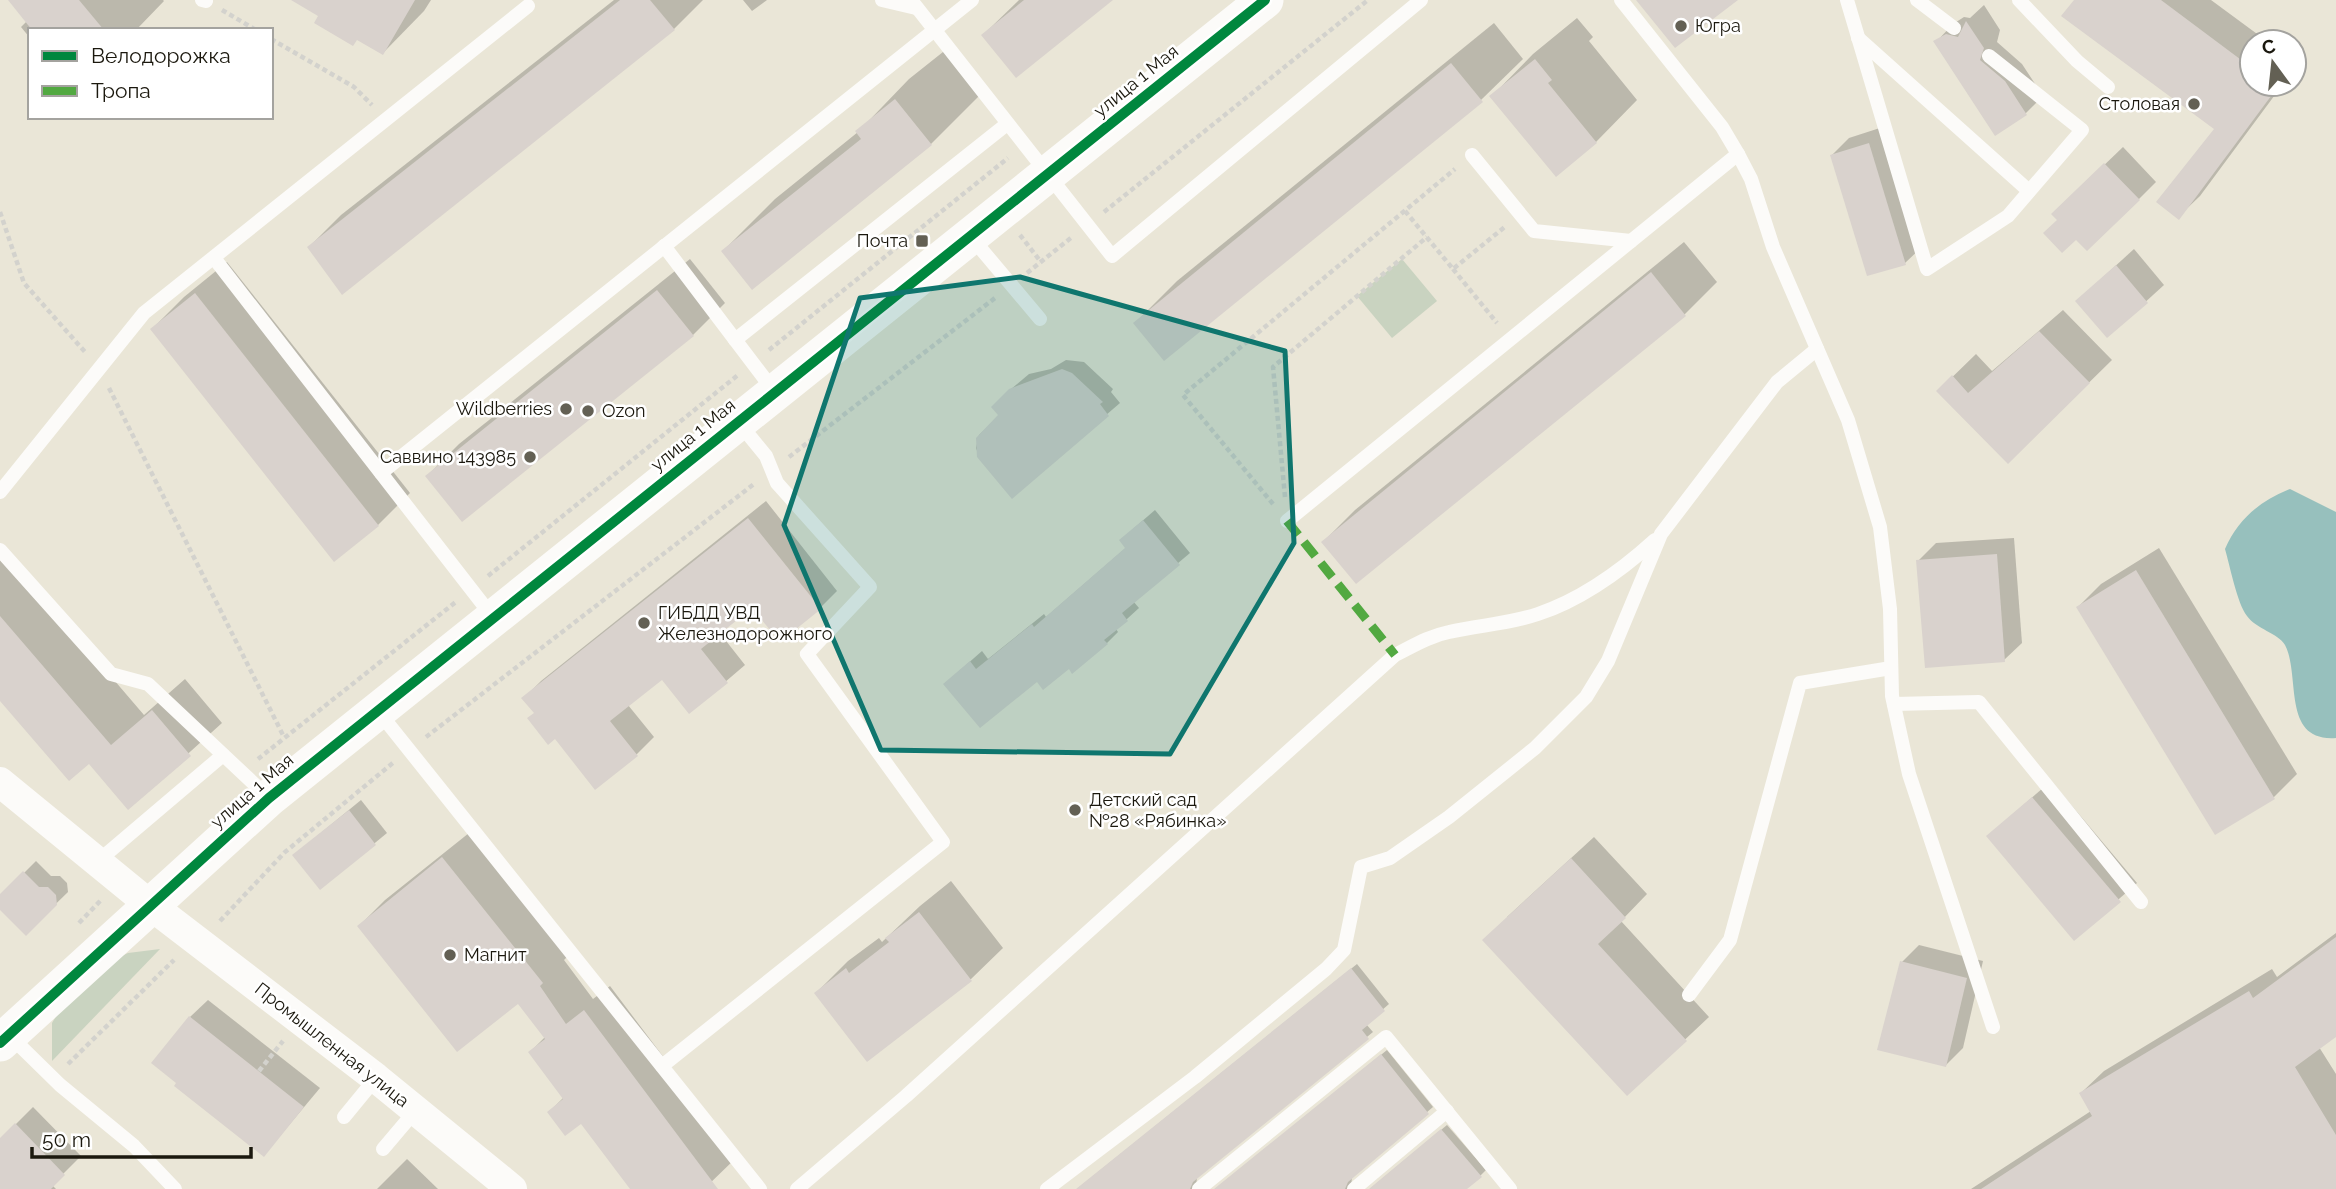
<svg xmlns="http://www.w3.org/2000/svg" width="2336" height="1189" font-family="Raleway,sans-serif">
<rect width="100%" height="100%" fill="#eae6d7"/>
<g fill="#c9d3c0">
<polygon points="1402,259 1437,301 1392,338 1357,296"/>
<polygon points="160,949 52,1061 52,1023 69,995 100,966 128,953"/>
</g>
<path fill="#97c0bd" d="M 2290,489 L 2336,512 L 2336,738 C 2281,742 2301,676 2285,645 C 2278,633 2256,629 2247,616 C 2237,603 2230,566 2225,549 C 2238,519 2260,501 2290,489 Z"/>
<g fill="#0003">
<polygon points="10,0 163,0 164,1 136,30 30,30 30,38 21,27 27,21"/>
<polygon points="294,0 431,0 424,11 383,53"/>
<polygon points="614,0 703,0 674,29 309,247 341,215"/>
<polygon points="743,0 767,0 752,11"/>
<polygon points="1019,0 1111,0 983,35"/>
<polygon points="2076,0 2211,0 2268,42 2252,42 2252,84 2283,84 2200,196 2178,217 2217,129"/>
<polygon points="1984,5 2000,30 1997,42 2022,64 2043,96 2026,113 1995,133 1936,42 1953,24 1964,17 1970,18"/>
<polygon points="1577,18 1593,37 1589,41 1637,100 1596,142 1492,96 1533,54"/>
<polygon points="1494,23 1523,59 1481,100 1135,323 1177,281"/>
<polygon points="948,48 983,92 931,144 723,251 775,199 858,132 909,79"/>
<polygon points="1886,126 1923,246 1905,263 1868,274 1832,155 1849,138"/>
<polygon points="2123,147 2156,182 2139,199 2071,197"/>
<polygon points="1684,242 1717,282 1685,314 1356,582 1323,542 1355,510"/>
<polygon points="2134,249 2164,285 2108,336 2077,301"/>
<polygon points="690,259 725,303 693,335 462,520 427,476 459,444"/>
<polygon points="227,262 410,493 378,525 335,560 152,329 184,297"/>
<polygon points="2063,310 2112,360 2008,462 1938,391 1976,354 1992,371"/>
<polygon points="1066,360 1084,362 1113,389 1111,392 1120,403 1012,496 979,456 976,448 979,435 1000,415 1004,395 1029,374 1051,369"/>
<polygon points="766,501 837,591 820,608 753,605 719,632 745,665 690,712 663,678 628,705 654,737 636,755 535,712 524,698 541,681"/>
<polygon points="1155,510 1190,553 1133,601 1139,608 1116,629 1118,632 1107,643 1069,667 1037,680 957,673 982,651 988,659 1044,614 1046,617 1127,547 1133,529"/>
<polygon points="2014,538 2022,643 2004,660 1918,561 1936,543"/>
<polygon points="0,547 144,715 185,679 222,723 129,807 90,762 0,698"/>
<polygon points="2159,548 2297,774 2274,797 2216,833 2078,607 2101,584"/>
<polygon points="2051,781 2137,883 2075,938 1988,836"/>
<polygon points="361,800 387,833 320,888 294,855"/>
<polygon points="469,833 568,956 564,960 593,999 610,986 738,1156 704,1189 633,1189 582,1121 549,1112 564,1097 530,1052 545,1037 518,1001 359,926 385,900"/>
<polygon points="1594,837 1647,894 1621,921 1709,1017 1627,1094 1507,917"/>
<polygon points="36,861 51,876 60,876 67,883 68,892 26,933 0,907 0,897"/>
<polygon points="951,881 1003,948 971,979 816,993 848,961 879,938 882,942 920,906"/>
<polygon points="2336,933 2336,1035 2319,1047 2336,1074 2336,1189 1971,1189 2091,1111 2081,1093 2104,1071 2272,969 2277,977"/>
<polygon points="1919,945 1983,961 1963,1048 1945,1066 1902,962"/>
<polygon points="1357,964 1389,1004 1366,1024 1373,1032 1197,1176 1196,1189 1077,1189"/>
<polygon points="208,1000 320,1088 264,1155 190,1017"/>
<polygon points="1387,1050 1433,1107 1352,1176 1351,1189 1216,1189"/>
<polygon points="33,1107 81,1156 52,1185 56,1189 0,1189 0,1140"/>
<polygon points="1447,1125 1486,1170 1481,1175 1464,1189 1370,1189"/>
<polygon points="407,1159 438,1189 377,1189"/>
</g>
<g fill="#d9d2cd">
<polygon points="8,0 79,0 104,30 32,30"/>
<polygon points="291,0 415,0 383,55 357,40 353,46 314,23 318,16"/>
<polygon points="620,0 650,0 675,30 342,295 307,247"/>
<polygon points="1024,0 1113,0 1016,78 981,35"/>
<polygon points="1636,0 1738,0 1675,48"/>
<polygon points="2074,0 2161,0 2252,68 2252,84 2280,84 2179,220 2156,202 2214,129 2061,16"/>
<polygon points="1966,21 1984,48 1980,60 2005,81 2027,115 1995,136 1933,41 1946,34 1958,37"/>
<polygon points="1535,59 1552,80 1548,83 1597,143 1556,177 1489,96"/>
<polygon points="1451,63 1483,102 1164,361 1133,323"/>
<polygon points="895,99 932,145 752,290 721,251 861,139 855,131"/>
<polygon points="1869,143 1906,265 1867,276 1830,155"/>
<polygon points="2104,163 2140,200 2087,251 2076,240 2062,253 2043,233 2057,220 2051,214"/>
<polygon points="2116,265 2148,303 2107,338 2075,301"/>
<polygon points="1651,272 1686,316 1356,584 1321,542"/>
<polygon points="657,290 694,336 462,522 425,476"/>
<polygon points="195,293 379,526 334,562 150,329"/>
<polygon points="2039,331 2090,383 2008,464 1936,391 1952,375 1968,393"/>
<polygon points="1062,369 1072,373 1103,402 1100,404 1109,416 1012,499 977,457 976,438 998,415 991,407 1009,389"/>
<polygon points="748,518 821,609 780,642 752,608 701,649 728,683 689,714 662,680 610,721 638,756 595,790 555,739 548,745 527,718 534,713 521,698"/>
<polygon points="1143,520 1180,565 1122,613 1128,621 1104,640 1108,644 1072,674 1069,669 1043,690 1037,682 980,728 943,684 970,661 976,669 1032,624 1034,627 1125,548 1119,540"/>
<polygon points="1997,554 2005,662 1925,668 1916,560"/>
<polygon points="2136,570 2275,799 2215,835 2076,607"/>
<polygon points="0,616 111,745 152,710 191,756 128,810 89,764 69,781 0,701"/>
<polygon points="2032,797 2121,902 2074,941 1986,836"/>
<polygon points="349,810 376,845 320,890 292,855"/>
<polygon points="442,857 543,983 540,986 566,1024 584,1010 718,1189 630,1189 581,1124 565,1136 547,1112 563,1099 528,1052 545,1039 518,1004 457,1052 357,926"/>
<polygon points="1571,858 1626,918 1598,944 1687,1041 1627,1096 1482,940"/>
<polygon points="23,871 39,887 48,887 56,895 57,905 26,936 0,910 0,894"/>
<polygon points="919,912 972,981 867,1062 814,993 846,968 849,973 889,942 885,938"/>
<polygon points="2336,937 2336,1037 2295,1067 2336,1135 2336,1189 1981,1189 2092,1116 2079,1093 2249,991 2253,998"/>
<polygon points="1900,961 1967,978 1946,1067 1877,1050"/>
<polygon points="1351,968 1385,1011 1362,1030 1369,1039 1193,1182 1190,1189 1076,1189"/>
<polygon points="189,1016 304,1107 264,1157 174,1086 176,1083 151,1063"/>
<polygon points="1381,1054 1429,1114 1348,1182 1345,1189 1214,1189"/>
<polygon points="15,1123 65,1175 51,1189 0,1189 0,1138"/>
<polygon points="1441,1129 1482,1177 1467,1189 1369,1189"/>
</g>
<g fill="none" stroke-linecap="round" stroke-linejoin="round">
<g stroke="#d3d2cd" stroke-width="4.5" stroke-dasharray="5 3.5" stroke-linecap="butt">
<polyline points="222,10 256,30"/>
<polyline points="271,39 354,87 372,105"/>
<polyline points="1405,211 1453,269 1506,226"/>
<polyline points="0,212 24,283 85,352"/>
<polyline points="1104,212 1368,0"/>
<polyline points="1020,235 1041,262"/>
<polyline points="1453,269 1497,323"/>
<polyline points="1027,273 1072,237"/>
<polyline points="769,350 1008,158"/>
<polyline points="109,388 284,737"/>
<polyline points="789,457 995,298"/>
<polyline points="1285,497 1273,367 1427,237"/>
<polyline points="1273,504 1183,395 1455,169"/>
<polyline points="488,576 738,375"/>
<polyline points="426,737 754,484"/>
<polyline points="258,759 457,601"/>
<polyline points="220,921 285,852 394,762"/>
<polyline points="79,923 102,899"/>
<polyline points="68,1064 174,960"/>
<polyline points="259,1071 283,1041"/>
</g>
<g stroke="#fcfbf9" stroke-width="14">
<polyline points="202,0 206,1"/>
<polyline points="882,0 916,8"/>
<polyline points="911,0 1112,256 1421,0"/>
<polyline points="1621,0 1722,127 1738,154 1751,179 1773,247 1848,420 1880,527 1890,609 1892,696 1909,774 1993,1027"/>
<polyline points="1847,0 1927,269 2008,216 2082,130 1989,56"/>
<polyline points="1917,0 1954,28"/>
<polyline points="2019,0 2077,61 2108,87"/>
<polyline points="1858,38 2029,191"/>
<polyline points="1472,155 1534,231 1631,241"/>
<polyline points="971,237 1040,319"/>
<polyline points="664,246 774,391"/>
<polyline points="214,258 492,616"/>
<polyline points="735,340 1007,124"/>
<polyline points="381,473 972,0"/>
<polyline points="0,492 144,313 528,6"/>
<polyline points="1287,521 1738,154"/>
<polyline points="0,550 111,674 148,684 268,797"/>
<polyline points="1894,704 1979,702 2141,902"/>
<polyline points="378,711 760,1189"/>
<polyline points="97,862 223,755"/>
<polyline points="1689,995 1730,940 1800,683 1891,668"/>
<polyline points="9,1035 60,1085 134,1146 175,1189"/>
<polyline points="662,1066 943,842 807,654 870,587 777,483 766,456 739,423"/>
<polyline points="344,1117 376,1078"/>
<polyline points="383,1149 416,1110"/>
<path d="M 797,1189 L 906,1096 L 1395,655 C 1413,646 1429,636 1449,632 C 1479,625 1509,624 1538,614 C 1580,600 1622,570 1655,540"/>
<polyline points="1047,1189 1195,1077 1326,969 1344,950 1361,867 1390,858 1449,817 1535,748 1586,697 1608,661 1661,534 1777,382 1817,349"/>
<polyline points="1199,1189 1386,1037 1510,1189"/>
<polyline points="1354,1189 1447,1111"/>
</g>
<polyline stroke="#fcfbf9" stroke-width="30" points="0,782 149,904 376,1078 512,1189"/>
<polyline stroke="#fcfbf9" stroke-width="37" points="0,1043 269,798 1265,0"/>
<polyline stroke="#52a941" stroke-width="9" stroke-dasharray="18 9" stroke-linecap="butt" points="1287,521 1395,655"/>
<g stroke="#fff" stroke-width="15">
<polyline id="cycleway" points="0,1043 269,798 1265,0"/>
</g>
<use href="#cycleway" stroke="#00873e" stroke-width="10"/>
</g>
<path fill="#0f766e" fill-opacity="0.2" stroke="#0f766e" stroke-width="5" stroke-linejoin="round" d="M 1020,277 L 1285,351 L 1294,543 L 1170,754 L 881,750 L 784,525 L 860,298 Z"/>
<g fill="#636054" stroke="#fff" stroke-width="2.5">
<circle cx="1681" cy="26" r="7"/>
<circle cx="2194" cy="104" r="7"/>
<rect x="915" y="234" width="14" height="14" rx="3.5"/>
<circle cx="566" cy="409" r="7"/>
<circle cx="588" cy="411" r="7"/>
<circle cx="530" cy="457" r="7"/>
<circle cx="644" cy="623" r="7"/>
<circle cx="1075" cy="810" r="7"/>
<circle cx="450" cy="955" r="7"/>
</g>
<g text-anchor="middle" stroke-width="5" stroke-linejoin="round" paint-order="stroke">
<g font-size="18" fill="#1b180e" stroke="#fff" text-anchor="start">
<text x="1695" y="32">Югра</text>
<text x="2180" y="110" text-anchor="end">Столовая</text>
<text x="908" y="247" text-anchor="end">Почта</text>
<text x="552" y="415" text-anchor="end">Wildberries</text>
<text x="602" y="417">Ozon</text>
<text x="516" y="463" text-anchor="end">Саввино 143985</text>
<text x="658" y="619">ГИБДД УВД<tspan x="658" dy="21">Железнодорожного</tspan></text>
<text x="1089" y="806">Детский сад<tspan x="1089" dy="21">№28 «Рябинка»</tspan></text>
<text x="464" y="961">Магнит</text>
</g>
<g font-size="18" fill="#1b180e" stroke="#fff">
<text transform="translate(1136 81) rotate(-39)" y="6">улица 1 Мая</text>
<text transform="translate(693 435) rotate(-39)" y="6">улица 1 Мая</text>
<text transform="translate(252 791) rotate(-41)" y="6">улица 1 Мая</text>
<text transform="translate(332 1045) rotate(38)" y="6">Промышленная улица</text>
</g>
</g>
<rect x="28" y="28" width="245" height="91" fill="#ffffff" stroke="#a4a39f" stroke-width="2"/>
<rect x="42" y="51" width="35" height="10" fill="#00873e" stroke="#a4a39f" stroke-width="2"/>
<text x="91" y="63" font-size="21" fill="#1b180e">Велодорожка</text>
<rect x="42" y="86" width="35" height="10" fill="#52a941" stroke="#a4a39f" stroke-width="2"/>
<text x="91" y="98" font-size="21" fill="#1b180e">Тропа</text>
<g transform="translate(2273 63) rotate(345)"><circle r="33" fill="#ffffff" stroke="#a4a39f" stroke-width="2"/>
<path d="M0-5L12 26L0 18L-12 26Z" fill="#636054"/>
<text y="-10" font-size="19" font-weight="bold" text-anchor="middle" fill="#1b180e">С</text>
</g>
<path d="M32 1147v10h219v-10" fill="none" stroke="#1b180e" stroke-width="3.5"/>
<text x="42" y="1147" font-size="21" fill="#1b180e" stroke="#ffffff" stroke-width="5" paint-order="stroke">50 m</text>
</svg>
